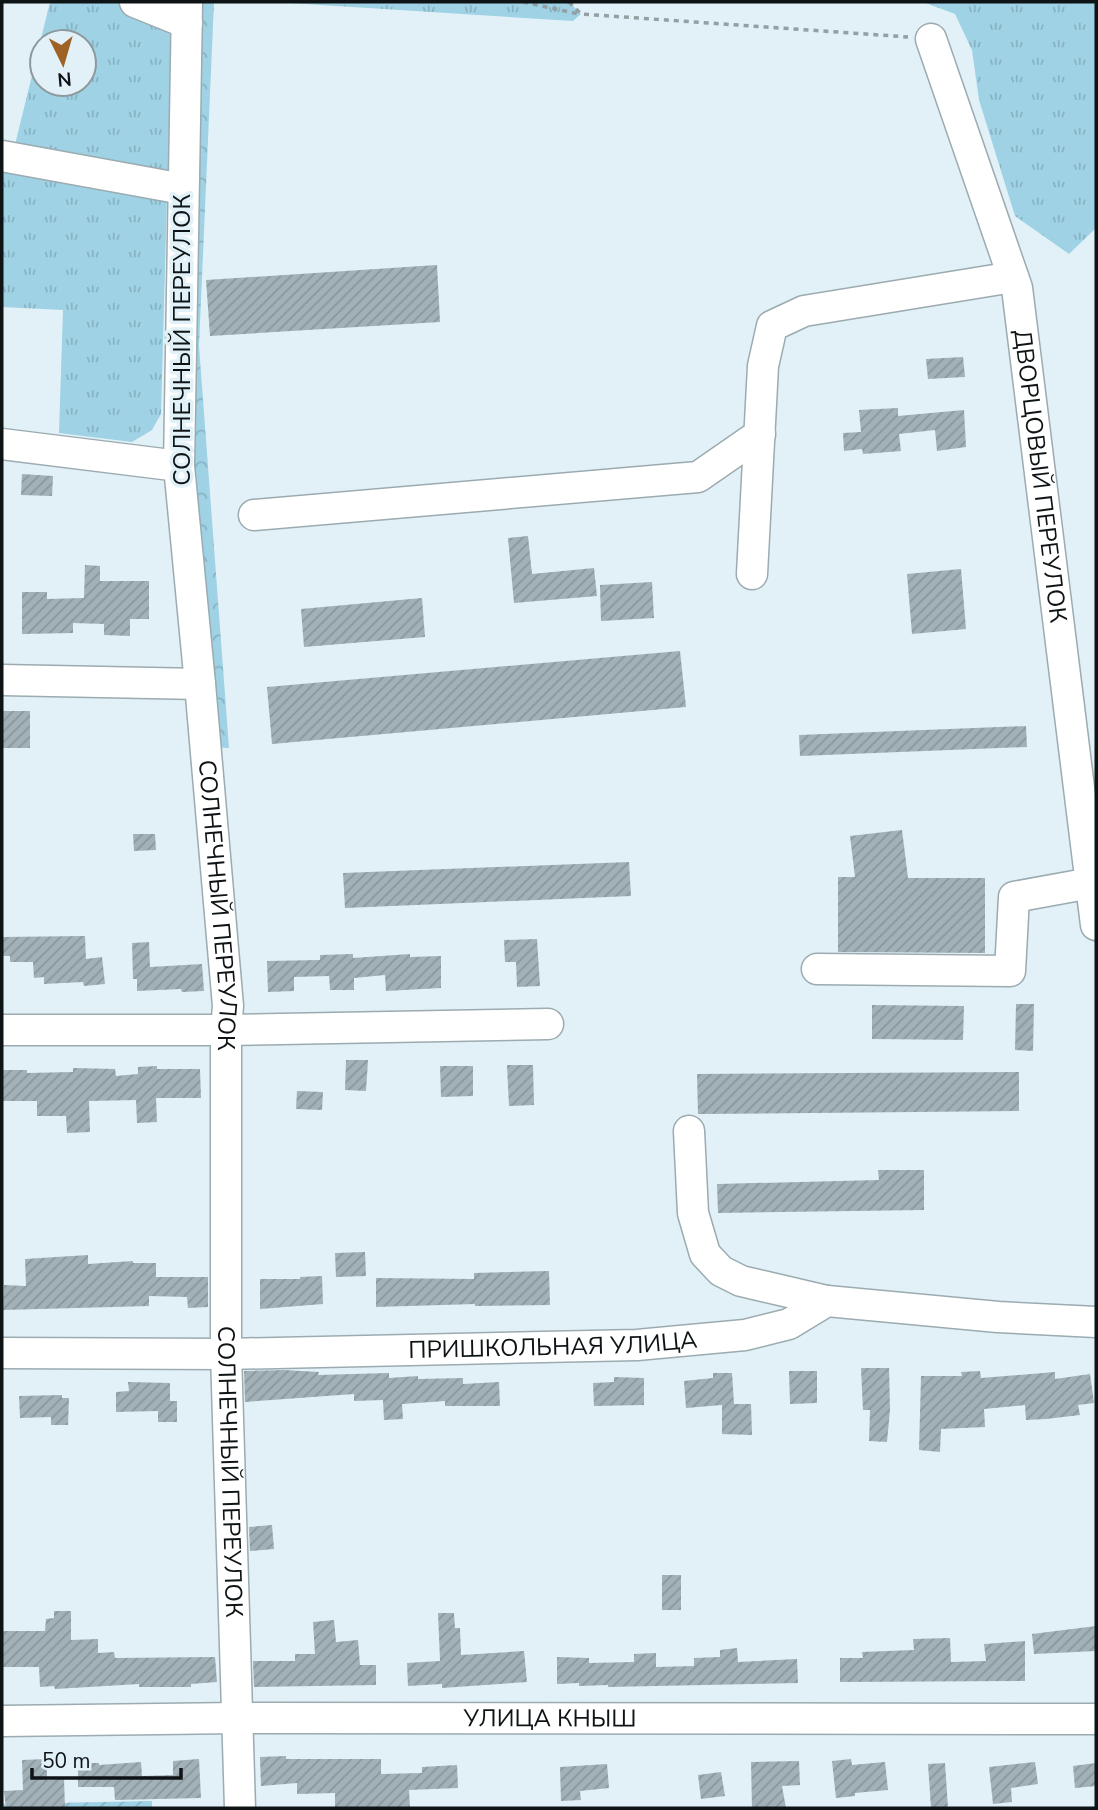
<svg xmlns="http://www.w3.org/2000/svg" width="1098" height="1810" font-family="'Nunito Sans',sans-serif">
<defs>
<pattern id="grass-tufts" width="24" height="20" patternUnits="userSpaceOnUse" patternTransform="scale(1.75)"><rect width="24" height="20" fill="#9ed2e4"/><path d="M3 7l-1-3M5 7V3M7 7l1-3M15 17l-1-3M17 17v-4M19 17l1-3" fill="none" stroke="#87b3c3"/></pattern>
<pattern id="forest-crowns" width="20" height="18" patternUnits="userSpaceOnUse" patternTransform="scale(1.75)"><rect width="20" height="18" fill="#9ed2e4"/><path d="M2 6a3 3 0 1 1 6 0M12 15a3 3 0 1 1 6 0" fill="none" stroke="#87b3c3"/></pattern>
<pattern id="garden-furrows" width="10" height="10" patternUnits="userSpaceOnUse" patternTransform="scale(1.75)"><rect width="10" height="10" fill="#9ed2e4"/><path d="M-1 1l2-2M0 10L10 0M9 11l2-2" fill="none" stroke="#87b3c3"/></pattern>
<pattern id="building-hatch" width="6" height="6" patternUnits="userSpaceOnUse" patternTransform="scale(1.75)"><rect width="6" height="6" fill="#a1b1b7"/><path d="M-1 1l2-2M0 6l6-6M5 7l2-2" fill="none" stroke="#89979d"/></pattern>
</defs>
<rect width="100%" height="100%" fill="#e1f1f7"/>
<g fill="url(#grass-tufts)" fill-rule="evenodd">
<path d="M 50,2 L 197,2 L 183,189 L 12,157 ZM 42,42 L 84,42 L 84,84 L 42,84 Z"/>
<polygon points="273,2 569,2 581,14 573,21"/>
<polygon points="923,2 1096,2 1096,228 1069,254 1015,216 979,100 972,50 955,14"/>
<polygon points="2,166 167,196 161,414 152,430 132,442 59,433 63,310 2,307"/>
</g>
<polygon fill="url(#forest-crowns)" points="197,2 214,2 199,346 229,748 206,747 179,466"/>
<polygon fill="url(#garden-furrows)" points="152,1801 152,1808 2,1808 2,1804"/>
<g fill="url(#building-hatch)">
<polygon points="437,265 440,322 210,336 206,280"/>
<polygon points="963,357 965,377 928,379 926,359"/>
<polygon points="898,408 898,416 964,410 966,447 937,451 935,430 899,434 901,451 863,454 862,449 844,451 843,433 861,432 859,410"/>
<polygon points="22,474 53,476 52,496 21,495"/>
<polygon points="528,536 532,574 594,568 597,596 514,603 508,538"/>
<polygon points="85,565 100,566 100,581 149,581 149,619 130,619 130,636 104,635 104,624 73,623 73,633 22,634 22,592 47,592 47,599 84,598"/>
<polygon points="961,569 966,629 912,634 907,574"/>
<polygon points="652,582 654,618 601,621 600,585"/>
<polygon points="422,598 425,637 304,647 301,609"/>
<polygon points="680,651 686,707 272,744 267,687"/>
<rect x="2" y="711" width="28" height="37"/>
<polygon points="1026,726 1027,747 800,756 799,735"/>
<polygon points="902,830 908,878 985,878 985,953 838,952 838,877 855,877 850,836"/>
<polygon points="133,834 155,834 156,850 134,851"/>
<polygon points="629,862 631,896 345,908 343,873"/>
<polygon points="85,936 86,959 102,957 105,984 84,986 83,982 44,984 44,977 34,978 33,962 10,962 10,956 2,956 2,937"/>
<polygon points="537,939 540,986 517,987 516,962 505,962 504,940"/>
<polygon points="149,942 150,967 202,964 204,991 182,992 181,989 137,991 137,979 133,979 132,943"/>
<polygon points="353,954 353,958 410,954 410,957 441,956 441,988 386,991 385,975 354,978 354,990 330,990 329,976 294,977 294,991 268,992 267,961 320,960 320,955"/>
<polygon points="1016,1004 1034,1004 1033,1051 1015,1050"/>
<polygon points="872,1005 964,1006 963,1040 872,1039"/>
<polygon points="346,1060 368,1060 366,1091 345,1090"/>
<polygon points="507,1065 533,1065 534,1105 509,1106"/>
<polygon points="157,1066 157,1069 200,1069 201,1098 156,1098 157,1122 137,1123 136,1100 89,1101 90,1132 67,1133 66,1116 37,1116 37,1101 2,1101 2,1070 27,1070 27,1073 73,1072 73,1068 115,1069 116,1076 138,1074 138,1067"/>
<polygon points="440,1066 473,1066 473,1096 441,1097"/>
<polygon points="1019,1072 1019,1111 698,1114 697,1074"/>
<polygon points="297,1091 323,1092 322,1110 296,1109"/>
<polygon points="878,1170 924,1170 924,1210 718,1213 717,1184 879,1180"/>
<polygon points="365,1252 366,1276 336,1277 335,1253"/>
<polygon points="88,1255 88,1264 133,1261 133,1263 156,1263 156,1277 208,1277 208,1307 188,1308 187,1297 149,1296 149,1306 3,1310 4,1285 26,1286 25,1259"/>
<polygon points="549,1271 550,1305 475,1306 475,1304 376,1307 376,1278 474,1279 474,1273"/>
<polygon points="322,1276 323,1304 260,1309 260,1279 300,1279 300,1277"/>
<polygon points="861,1368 889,1368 890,1410 887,1442 869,1441 870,1410 863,1410"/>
<polygon points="284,1370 319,1372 318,1375 389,1373 389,1378 418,1376 418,1379 463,1378 463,1384 499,1382 500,1406 445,1406 445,1401 402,1404 403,1419 384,1420 383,1400 354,1401 354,1394 245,1402 244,1371"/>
<polygon points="789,1371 817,1371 817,1403 790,1404"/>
<polygon points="980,1371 981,1378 1055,1372 1055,1379 1090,1374 1094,1403 1078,1405 1080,1415 1046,1419 1026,1420 1025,1405 984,1409 985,1427 941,1429 940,1452 919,1450 921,1376 962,1376 961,1372"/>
<polygon points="713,1373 732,1373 734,1404 751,1404 752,1435 722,1434 722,1405 686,1408 684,1381 713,1378"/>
<polygon points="614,1377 644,1378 644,1405 594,1406 593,1383 614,1382"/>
<polygon points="128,1382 170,1383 170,1401 177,1401 177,1422 158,1422 158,1411 116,1412 116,1392 129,1391"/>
<polygon points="62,1395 62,1398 69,1398 68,1425 51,1425 51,1417 20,1418 19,1396"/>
<polygon points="272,1525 274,1549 250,1551 249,1527"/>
<rect x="662" y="1575" width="19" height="35"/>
<polygon points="54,1611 71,1611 71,1640 98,1639 98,1653 114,1652 115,1658 215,1657 217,1682 191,1684 191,1687 139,1687 139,1684 55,1689 54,1686 40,1687 39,1667 2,1667 2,1631 45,1631 46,1619 54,1618"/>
<polygon points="438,1613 454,1613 455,1628 460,1628 461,1655 524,1651 527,1682 442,1688 442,1684 408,1686 407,1663 440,1661"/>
<polygon points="334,1620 336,1642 358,1640 360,1665 376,1665 376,1685 254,1687 253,1661 295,1661 295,1654 315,1654 313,1622"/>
<polygon points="1096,1626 1096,1651 1034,1654 1032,1634"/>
<polygon points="950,1638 951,1662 986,1661 984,1644 1025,1641 1025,1681 840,1682 840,1658 863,1658 862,1652 914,1650 913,1639"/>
<polygon points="737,1648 738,1662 797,1659 798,1683 608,1687 608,1685 579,1686 579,1683 557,1684 557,1657 589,1658 589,1663 634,1662 634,1654 656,1653 656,1667 694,1666 694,1658 720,1657 720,1650"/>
<polygon points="286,1756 286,1759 381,1759 381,1774 422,1773 422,1767 457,1765 458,1788 409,1790 410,1808 335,1808 335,1793 297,1794 297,1783 261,1786 260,1757"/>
<polygon points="47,1759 47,1780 64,1779 65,1808 6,1808 4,1791 23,1790 22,1760"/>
<polygon points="199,1759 201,1798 115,1800 114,1787 78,1787 78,1763 99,1763 99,1765 141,1762 142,1776 173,1775 173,1761"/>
<polygon points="851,1759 852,1765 885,1762 888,1790 855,1793 855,1796 836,1798 832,1761"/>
<polygon points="799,1761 800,1785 782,1786 786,1808 752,1808 751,1762"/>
<polygon points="1035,1762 1038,1784 1011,1788 1012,1802 993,1804 989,1767"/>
<polygon points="945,1763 948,1808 931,1808 928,1764"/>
<polygon points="1096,1763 1096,1786 1075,1788 1073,1766"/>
<polygon points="607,1764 609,1788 580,1791 581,1800 561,1801 560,1767"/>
<polygon points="721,1772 725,1796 701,1799 698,1775"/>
</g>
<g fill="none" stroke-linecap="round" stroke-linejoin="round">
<g stroke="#9babb0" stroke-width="33">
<g id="minor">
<polyline points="135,2 187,23"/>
<path id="s1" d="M 187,4 L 179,466 L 200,684 L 228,1006 L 226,1030 L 226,1354 L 240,1808"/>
<path id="s2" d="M 931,39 L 1017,288 L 1096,925"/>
<polyline points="2,156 183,189"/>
<polyline points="2,444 179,466"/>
<polyline points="254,515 698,477 760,434"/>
<polyline points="752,574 763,366 772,326 804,311 1013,277"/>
<polyline points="2,680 200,684"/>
<polyline points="817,969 1010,971 1014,897 1091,883"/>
<polyline points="2,1030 226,1030 548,1024"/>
<polyline points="689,1131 693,1213 705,1254 721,1271 741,1281 827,1301"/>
<path id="s3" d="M 2,1353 L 226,1354 L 637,1345 L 745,1335 L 789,1324 L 827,1301 L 998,1317 L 1096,1322"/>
<path id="s4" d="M 2,1721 L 238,1718 L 1096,1719"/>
</g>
</g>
<g stroke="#929fa3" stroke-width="3.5" stroke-dasharray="5 5" stroke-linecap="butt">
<polyline points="523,2 579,14"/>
<polyline points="569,2 581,14 908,37"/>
</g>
<use href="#minor" stroke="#fff" stroke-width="30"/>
</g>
<g text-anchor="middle" stroke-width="7" stroke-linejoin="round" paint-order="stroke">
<g font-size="24" fill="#0e1416" stroke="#e1f1f7">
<text transform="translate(182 340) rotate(-90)" y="8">СОЛНЕЧНЫЙ ПЕРЕУЛОК</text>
<text dy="8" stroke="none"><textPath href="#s2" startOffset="453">ДВОРЦОВЫЙ ПЕРЕУЛОК</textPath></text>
<text dy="8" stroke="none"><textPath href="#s1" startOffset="903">СОЛНЕЧНЫЙ ПЕРЕУЛОК</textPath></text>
<text dy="8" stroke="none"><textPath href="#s3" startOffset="551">ПРИШКОЛЬНАЯ УЛИЦА</textPath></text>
<text dy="8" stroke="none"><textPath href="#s1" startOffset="1470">СОЛНЕЧНЫЙ ПЕРЕУЛОК</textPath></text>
<text dy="8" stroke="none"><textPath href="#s4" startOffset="548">УЛИЦА КНЫШ</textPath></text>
</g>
</g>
<rect width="1098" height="1810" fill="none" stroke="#0e1416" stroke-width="7"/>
<g transform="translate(63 63) rotate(175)"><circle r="33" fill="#e1f1f7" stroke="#8d999d" stroke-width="2"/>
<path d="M0-5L12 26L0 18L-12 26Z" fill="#9e6224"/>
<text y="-10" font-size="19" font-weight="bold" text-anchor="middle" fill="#0e1416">N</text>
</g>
<path d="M32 1768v10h149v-10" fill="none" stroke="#0e1416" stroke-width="3.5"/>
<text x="42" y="1768" font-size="21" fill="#0e1416" stroke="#e1f1f7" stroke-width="5" paint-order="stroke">50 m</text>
</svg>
